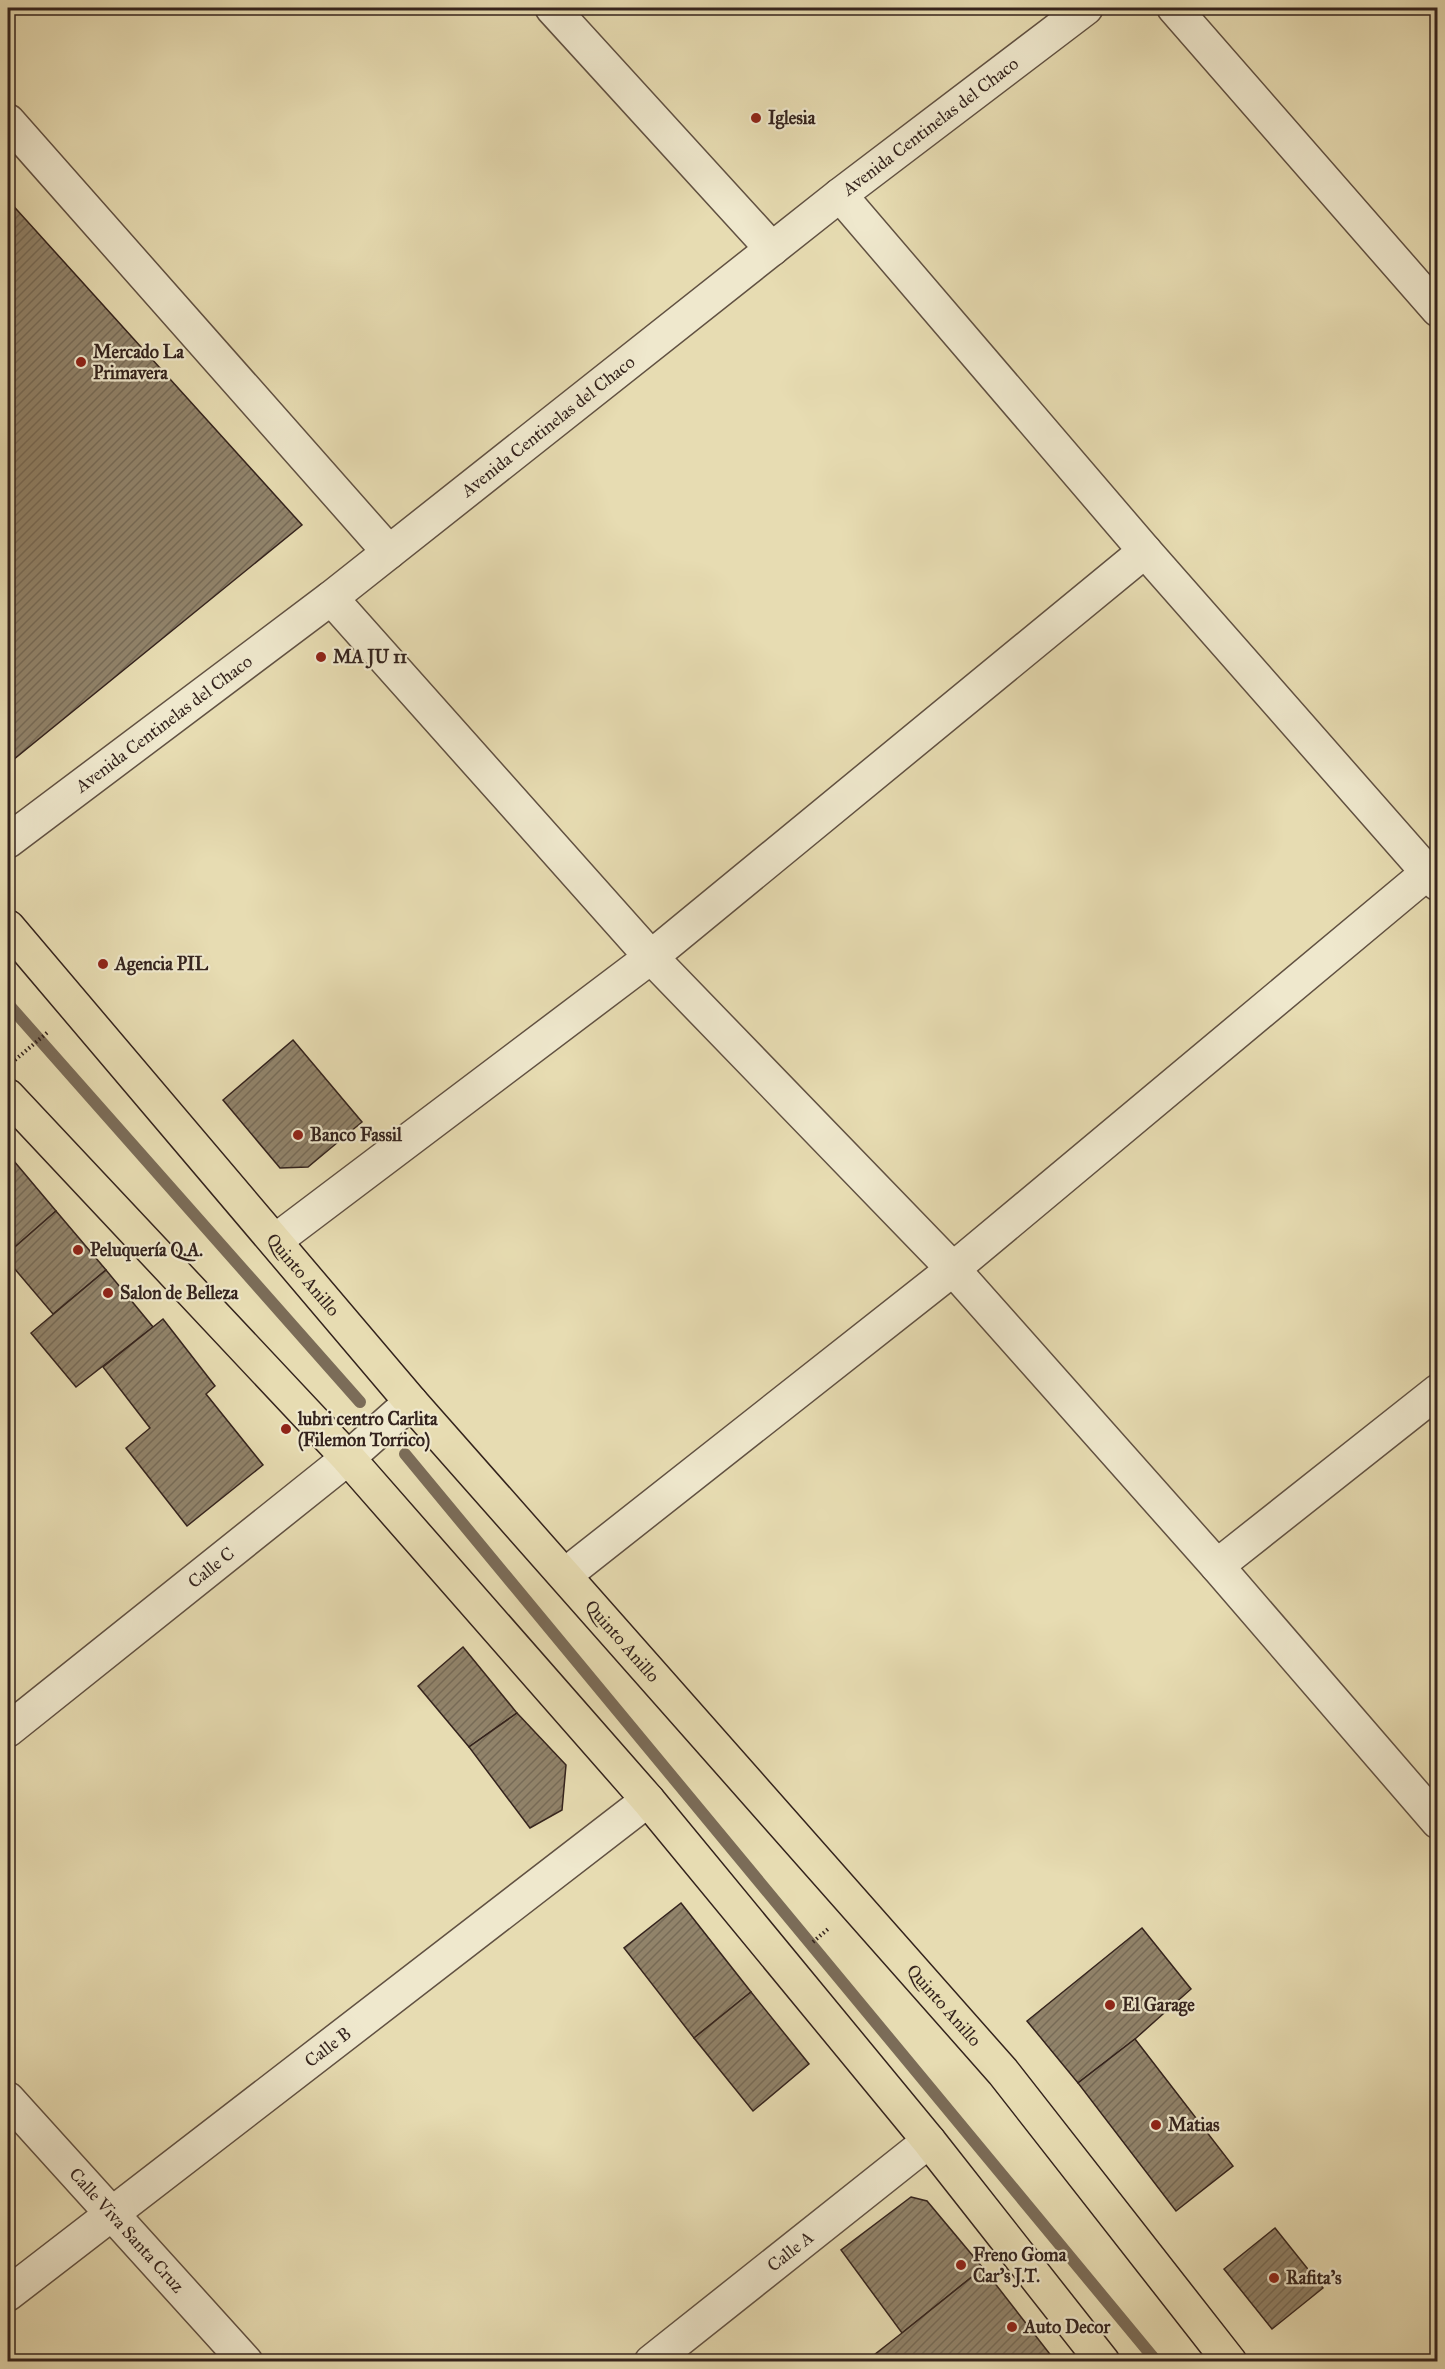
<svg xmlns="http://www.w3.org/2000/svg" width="1445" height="2369" font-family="'IM FELL Great Primer',serif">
<defs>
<pattern id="building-hatch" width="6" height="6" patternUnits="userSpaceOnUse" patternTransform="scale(1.5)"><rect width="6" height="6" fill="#91836a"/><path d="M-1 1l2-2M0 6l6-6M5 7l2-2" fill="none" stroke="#776b57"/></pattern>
</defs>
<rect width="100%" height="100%" fill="#e7dcb2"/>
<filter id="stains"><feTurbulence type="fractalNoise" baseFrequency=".00333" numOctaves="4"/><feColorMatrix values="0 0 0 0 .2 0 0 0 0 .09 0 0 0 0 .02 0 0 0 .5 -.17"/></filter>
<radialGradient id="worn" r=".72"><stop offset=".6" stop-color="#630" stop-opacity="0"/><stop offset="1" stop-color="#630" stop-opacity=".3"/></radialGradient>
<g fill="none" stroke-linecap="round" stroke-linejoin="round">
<g stroke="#7b6c58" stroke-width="12">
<polyline points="8,1004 360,1402"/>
<polyline points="405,1454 1157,2362"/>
</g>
</g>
<g fill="url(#building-hatch)" stroke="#34231d" stroke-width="1.5">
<polygon points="8,200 302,525 8,764"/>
<polygon points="293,1040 362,1122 308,1167 280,1168 223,1100"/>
<polygon points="8,1154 56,1211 8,1253"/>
<polygon points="56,1211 106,1270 53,1314 8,1261 8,1253"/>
<polygon points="106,1270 153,1327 76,1387 31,1333"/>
<polygon points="163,1319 215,1386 206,1394 263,1465 187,1526 126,1448 150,1428 103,1367"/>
<polygon points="463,1647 517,1713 469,1747 418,1686"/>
<polygon points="517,1713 566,1765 562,1810 530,1828 469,1747"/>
<polygon points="681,1903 751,1992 694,2038 624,1948"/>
<polygon points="1142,1928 1191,1989 1135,2039 1078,2083 1027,2021"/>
<polygon points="751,1992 809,2064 753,2111 694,2038"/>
<polygon points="1135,2039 1233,2166 1176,2211 1078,2083"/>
<polygon points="911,2197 927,2201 983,2268 902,2333 841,2250"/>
<polygon points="1275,2228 1323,2288 1272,2329 1224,2269"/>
<polygon points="983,2268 1056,2362 865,2362 902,2333"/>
</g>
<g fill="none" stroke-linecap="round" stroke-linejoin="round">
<g stroke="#615142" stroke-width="36">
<g id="minor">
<polyline points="552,8 772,249"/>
<polyline points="1174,8 1438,310"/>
<polyline points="8,121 389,552"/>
<polyline points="840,195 1145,551 1438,884"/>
<polyline points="331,598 651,957 953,1269 1217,1566 1438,1822"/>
<path id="s1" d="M 8,841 L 331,598 L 840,195 L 1086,8"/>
<polyline points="275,1241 651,957 1145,551"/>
<polyline points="1217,1566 1438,1391"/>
<polyline points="565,1575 953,1269 1438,864"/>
<path id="s2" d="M 8,1730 L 348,1458 L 411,1402"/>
<path id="s3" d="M 8,2099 L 246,2362"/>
<path id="s4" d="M 8,2294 L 648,1800"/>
<path id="s5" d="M 651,2362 L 929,2141"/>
</g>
</g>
<g stroke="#34231d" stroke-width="36">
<g id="major">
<path id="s6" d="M 8,927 L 411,1402 L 1003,2072 L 1230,2362"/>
<polyline points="8,1096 348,1458 648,1800 929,2141 1103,2362"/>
</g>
</g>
<g stroke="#34231d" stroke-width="4" stroke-dasharray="1.5 3" stroke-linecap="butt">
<polyline points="15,1060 48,1032"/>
<polyline points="813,1942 828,1929"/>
</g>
<use href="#minor" stroke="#efe8cd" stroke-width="33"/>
<use href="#major" stroke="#e7dcb2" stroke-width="33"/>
</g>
<g fill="#8f2418" stroke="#efe8cd" stroke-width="2">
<circle cx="756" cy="118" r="6"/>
<circle cx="81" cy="362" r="6"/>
<circle cx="321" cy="657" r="6"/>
<circle cx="103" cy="964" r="6"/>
<circle cx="298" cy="1135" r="6"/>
<circle cx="78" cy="1250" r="6"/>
<circle cx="108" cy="1293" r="6"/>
<circle cx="286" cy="1429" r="6"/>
<circle cx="1110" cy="2005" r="6"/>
<circle cx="1156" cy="2125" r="6"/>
<circle cx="961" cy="2265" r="6"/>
<circle cx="1274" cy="2278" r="6"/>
<circle cx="1012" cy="2327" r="6"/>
</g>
<g text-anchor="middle" stroke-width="4.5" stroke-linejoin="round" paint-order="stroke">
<g font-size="18" font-weight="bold" fill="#34231d" stroke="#efe8cd" text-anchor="start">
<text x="768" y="124">Iglesia</text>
<text x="93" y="358">Mercado La<tspan x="93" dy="21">Primavera</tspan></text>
<text x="333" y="663">MA JU 11</text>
<text x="115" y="970">Agencia PIL</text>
<text x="310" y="1141">Banco Fassil</text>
<text x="90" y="1256">Peluquería Q.A.</text>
<text x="120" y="1299">Salon de Belleza</text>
<text x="298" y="1425">lubri centro Carlita<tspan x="298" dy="21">(Filemon Torrico)</tspan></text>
<text x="1122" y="2011">El Garage</text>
<text x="1168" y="2131">Matias</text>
<text x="973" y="2261">Freno Goma<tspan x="973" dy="21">Car's J.T.</tspan></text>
<text x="1286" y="2284">Rafita's</text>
<text x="1024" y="2333">Auto Decor</text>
</g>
<g font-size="18" fill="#34231d" stroke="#efe8cd">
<text dy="6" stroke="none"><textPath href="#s1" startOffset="1167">Avenida Centinelas del Chaco</textPath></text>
<text dy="6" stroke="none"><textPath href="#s1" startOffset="681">Avenida Centinelas del Chaco</textPath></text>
<text dy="6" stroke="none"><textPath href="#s1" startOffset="195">Avenida Centinelas del Chaco</textPath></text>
<text dy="6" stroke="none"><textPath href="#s6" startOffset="456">Quinto Anillo</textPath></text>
<text dy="6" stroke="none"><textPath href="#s2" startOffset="260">Calle C</textPath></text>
<text dy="6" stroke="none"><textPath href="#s6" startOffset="942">Quinto Anillo</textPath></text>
<text dy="6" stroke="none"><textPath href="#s6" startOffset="1428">Quinto Anillo</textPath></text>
<text dy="6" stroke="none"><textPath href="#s4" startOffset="404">Calle B</textPath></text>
<text dy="6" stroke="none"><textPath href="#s3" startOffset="177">Calle Viva Santa Cruz</textPath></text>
<text dy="6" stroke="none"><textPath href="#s5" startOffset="178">Calle A</textPath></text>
</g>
</g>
<rect width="1445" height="2369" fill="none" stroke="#e7dcb2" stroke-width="30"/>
<rect x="9" y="9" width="1427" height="2351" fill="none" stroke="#34231d" stroke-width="3"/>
<rect x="15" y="15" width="1415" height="2339" fill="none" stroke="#34231d" stroke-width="1.5"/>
<rect width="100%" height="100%" filter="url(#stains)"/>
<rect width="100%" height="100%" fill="url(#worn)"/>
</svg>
